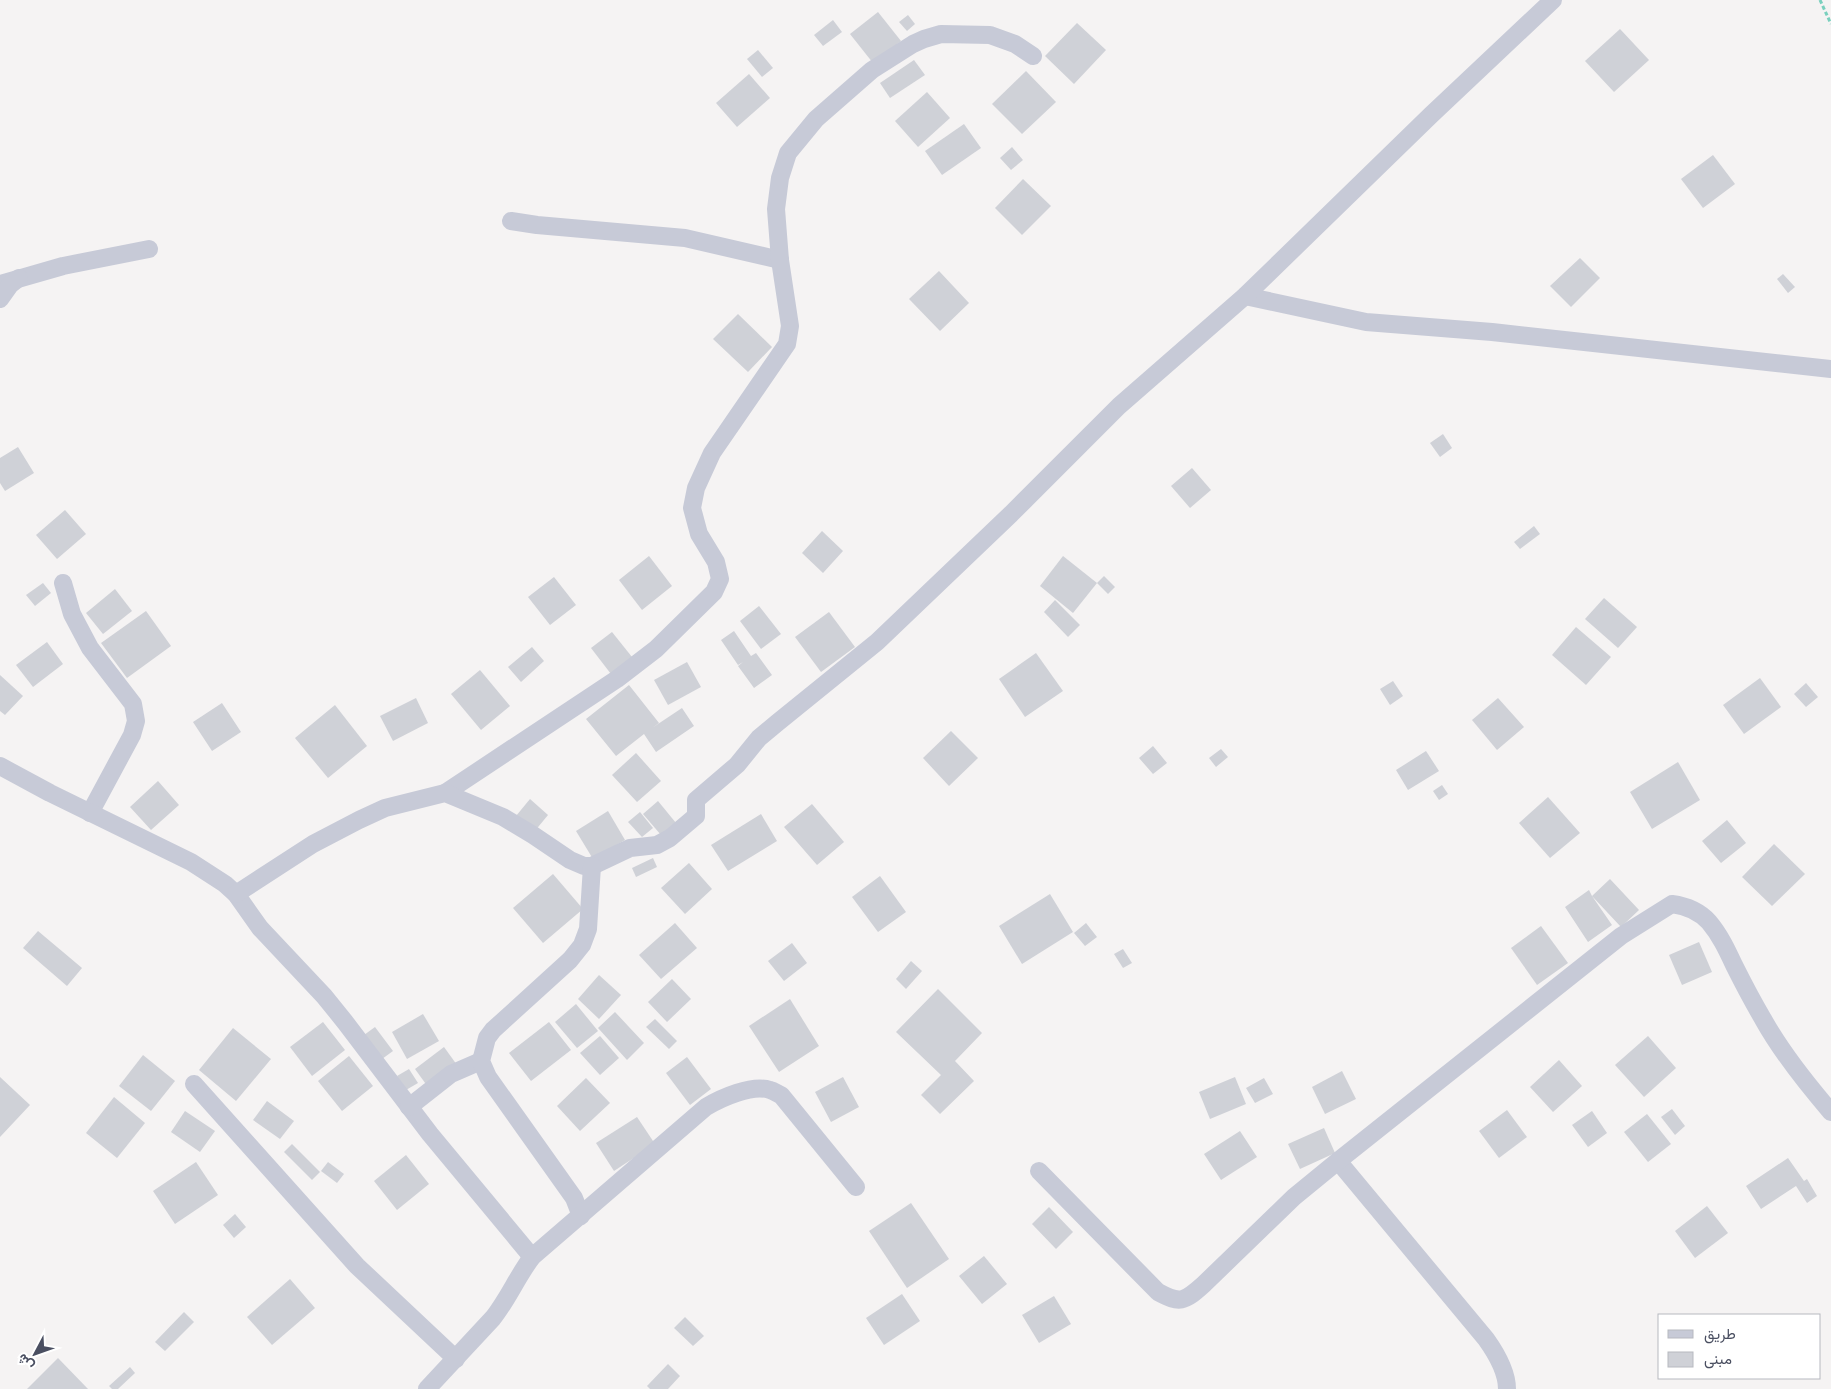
<svg xmlns="http://www.w3.org/2000/svg" width="1831" height="1389" font-family="'Asap Condensed',Vazirmatn,sans-serif">
<rect width="100%" height="100%" fill="#f5f3f3"/>
<g fill="#cfd1d7">
<polygon points="878,12 901,41 873,63 850,34"/>
<polygon points="908,15 915,24 907,31 899,22"/>
<polygon points="833,20 842,32 823,46 814,35"/>
<polygon points="1077,23 1106,50 1074,84 1045,56"/>
<polygon points="1620,29 1649,60 1614,92 1585,61"/>
<polygon points="758,50 773,68 762,77 747,59"/>
<polygon points="914,60 925,75 890,98 880,83"/>
<polygon points="1026,71 1056,102 1022,134 992,104"/>
<polygon points="749,74 770,98 737,127 716,103"/>
<polygon points="927,92 950,118 918,147 895,121"/>
<polygon points="964,124 981,148 942,175 925,151"/>
<polygon points="1012,147 1023,160 1011,170 1000,158"/>
<polygon points="1713,155 1735,184 1703,208 1681,179"/>
<polygon points="1023,179 1051,206 1022,235 995,208"/>
<polygon points="1580,258 1600,278 1571,307 1550,286"/>
<polygon points="939,271 969,303 940,331 909,299"/>
<polygon points="1783,274 1795,287 1788,293 1777,279"/>
<polygon points="738,314 772,347 748,372 713,339"/>
<polygon points="1443,434 1452,448 1440,457 1430,443"/>
<polygon points="18,447 34,473 5,491 0,483 0,458"/>
<polygon points="1192,468 1211,490 1190,508 1171,486"/>
<polygon points="65,510 86,534 57,559 36,535"/>
<polygon points="1534,526 1540,534 1520,549 1514,542"/>
<polygon points="822,531 843,551 823,573 802,553"/>
<polygon points="649,556 672,586 642,610 619,580"/>
<polygon points="1063,556 1097,583 1073,613 1040,586"/>
<polygon points="1104,576 1115,587 1108,594 1097,583"/>
<polygon points="554,577 576,605 550,625 528,597"/>
<polygon points="43,583 51,593 35,606 26,595"/>
<polygon points="115,589 132,611 103,634 86,613"/>
<polygon points="1604,598 1637,627 1618,648 1585,619"/>
<polygon points="1055,600 1080,625 1068,637 1044,612"/>
<polygon points="759,606 781,634 761,649 740,621"/>
<polygon points="146,611 171,646 127,678 101,643"/>
<polygon points="829,612 855,647 821,672 795,637"/>
<polygon points="1576,627 1611,657 1586,685 1552,655"/>
<polygon points="734,631 751,656 756,653 772,675 754,688 738,666 743,662 738,665 721,640"/>
<polygon points="612,632 632,657 611,674 591,648"/>
<polygon points="47,642 63,664 33,687 16,665"/>
<polygon points="532,647 544,661 521,682 508,667"/>
<polygon points="1036,653 1063,691 1025,717 999,679"/>
<polygon points="687,662 701,687 668,705 654,680"/>
<polygon points="480,670 510,706 481,730 451,694"/>
<polygon points="0,675 23,696 5,715 0,711"/>
<polygon points="1760,678 1781,707 1744,734 1723,705"/>
<polygon points="1393,681 1403,696 1390,705 1380,689"/>
<polygon points="1806,683 1818,697 1806,707 1794,694"/>
<polygon points="629,685 659,723 652,728 682,708 694,726 656,752 644,734 616,756 586,719"/>
<polygon points="416,698 428,723 393,741 380,716"/>
<polygon points="1498,698 1524,727 1497,750 1472,720"/>
<polygon points="222,703 241,732 212,751 193,722"/>
<polygon points="335,705 367,746 328,778 295,738"/>
<polygon points="951,731 978,758 949,786 923,758"/>
<polygon points="1153,746 1167,763 1153,774 1139,758"/>
<polygon points="1221,749 1228,757 1216,767 1209,758"/>
<polygon points="1426,751 1439,771 1408,790 1396,770"/>
<polygon points="636,753 661,781 637,802 612,775"/>
<polygon points="1678,762 1700,800 1652,829 1630,792"/>
<polygon points="158,781 179,805 151,830 130,807"/>
<polygon points="1442,785 1448,794 1439,800 1433,791"/>
<polygon points="1548,797 1580,833 1550,858 1519,823"/>
<polygon points="530,799 548,815 534,832 516,816"/>
<polygon points="658,801 676,823 661,835 643,814"/>
<polygon points="812,804 844,842 817,865 784,827"/>
<polygon points="608,811 625,840 593,859 576,831"/>
<polygon points="640,812 653,828 642,837 628,822"/>
<polygon points="761,814 777,841 728,871 711,845"/>
<polygon points="1727,820 1746,843 1721,863 1702,841"/>
<polygon points="1774,844 1805,874 1772,906 1742,877"/>
<polygon points="653,858 657,867 636,877 632,868"/>
<polygon points="689,863 712,889 685,914 661,888"/>
<polygon points="553,874 583,909 543,943 513,908"/>
<polygon points="880,876 906,912 878,932 852,897"/>
<polygon points="1610,879 1639,910 1621,927 1592,896 1612,925 1588,942 1565,907 1589,890 1592,896"/>
<polygon points="1050,894 1073,932 1022,964 999,926"/>
<polygon points="675,923 697,948 661,979 639,955"/>
<polygon points="1086,923 1097,937 1085,946 1074,933"/>
<polygon points="1541,926 1568,963 1537,985 1511,948"/>
<polygon points="38,931 82,968 67,986 23,948"/>
<polygon points="1699,942 1712,972 1682,985 1669,955"/>
<polygon points="792,943 807,963 784,981 768,961"/>
<polygon points="1123,949 1132,963 1123,968 1114,954"/>
<polygon points="911,961 922,971 906,989 896,979"/>
<polygon points="599,975 621,995 599,1019 578,999"/>
<polygon points="672,979 691,999 667,1022 648,1002"/>
<polygon points="938,989 982,1033 955,1061 974,1081 940,1114 921,1095 941,1075 896,1032"/>
<polygon points="790,999 819,1046 779,1072 749,1026"/>
<polygon points="576,1004 598,1031 577,1048 555,1022"/>
<polygon points="615,1012 644,1043 627,1060 598,1028"/>
<polygon points="423,1014 439,1041 407,1059 392,1032"/>
<polygon points="655,1019 677,1041 669,1049 646,1027"/>
<polygon points="323,1022 345,1050 312,1076 290,1047"/>
<polygon points="549,1022 571,1050 531,1081 509,1053"/>
<polygon points="375,1027 393,1051 382,1059 364,1035"/>
<polygon points="233,1028 271,1059 236,1101 199,1070"/>
<polygon points="600,1036 619,1058 600,1075 580,1053"/>
<polygon points="1648,1036 1676,1068 1644,1097 1615,1065"/>
<polygon points="444,1047 457,1065 428,1087 415,1069"/>
<polygon points="143,1055 175,1081 151,1111 119,1086"/>
<polygon points="349,1056 373,1086 342,1111 318,1081"/>
<polygon points="687,1057 711,1089 690,1105 666,1073"/>
<polygon points="1559,1060 1582,1086 1553,1112 1530,1087"/>
<polygon points="409,1069 418,1083 406,1090 397,1076"/>
<polygon points="1342,1071 1356,1099 1325,1114 1312,1087"/>
<polygon points="0,1077 30,1105 0,1137"/>
<polygon points="843,1077 859,1107 831,1122 815,1092"/>
<polygon points="1235,1077 1246,1104 1210,1119 1199,1092"/>
<polygon points="586,1078 610,1103 580,1131 557,1106"/>
<polygon points="1264,1078 1273,1094 1255,1103 1246,1088"/>
<polygon points="114,1097 145,1123 117,1158 86,1133"/>
<polygon points="267,1101 294,1121 280,1139 253,1120"/>
<polygon points="1672,1109 1685,1126 1675,1135 1661,1117"/>
<polygon points="1507,1110 1527,1137 1499,1158 1479,1131"/>
<polygon points="185,1111 215,1131 200,1152 171,1132"/>
<polygon points="1592,1111 1607,1133 1588,1147 1572,1125"/>
<polygon points="1647,1114 1671,1144 1648,1162 1624,1132"/>
<polygon points="637,1117 655,1144 614,1171 596,1143"/>
<polygon points="1324,1128 1335,1153 1300,1169 1288,1144"/>
<polygon points="1240,1131 1257,1157 1221,1180 1204,1154"/>
<polygon points="292,1144 320,1172 312,1180 284,1152"/>
<polygon points="406,1155 429,1184 397,1210 374,1181"/>
<polygon points="1788,1158 1804,1181 1807,1179 1817,1196 1807,1203 1796,1186 1761,1209 1746,1186"/>
<polygon points="196,1162 218,1195 175,1224 153,1191"/>
<polygon points="328,1162 344,1174 337,1183 321,1171"/>
<polygon points="911,1203 949,1259 907,1288 869,1231"/>
<polygon points="1707,1206 1728,1233 1695,1258 1675,1231"/>
<polygon points="1049,1207 1073,1232 1056,1249 1032,1224"/>
<polygon points="235,1214 246,1227 234,1238 223,1225"/>
<polygon points="984,1256 1007,1284 982,1304 959,1276"/>
<polygon points="290,1279 315,1308 272,1345 247,1317"/>
<polygon points="902,1294 920,1321 884,1345 866,1318"/>
<polygon points="1054,1296 1071,1324 1039,1343 1022,1315"/>
<polygon points="184,1312 194,1322 165,1351 155,1342"/>
<polygon points="685,1317 704,1336 693,1346 674,1328"/>
<polygon points="58,1358 88,1389 27,1389"/>
<polygon points="668,1364 680,1376 668,1389 650,1389 647,1386"/>
<polygon points="130,1367 135,1373 118,1389 112,1389 109,1386"/>
</g>
<g fill="none" stroke-linecap="round" stroke-linejoin="round">
<polyline stroke="#7ad0be" stroke-width="3" stroke-dasharray="4 2.5" stroke-linecap="butt" points="1820,0 1831,24"/>
<g stroke="#c7cad7" stroke-width="18">
<polyline points="511,221 537,225 685,238 780,260"/>
<polyline points="0,284 63,266 149,249"/>
<polyline points="1245,296 1366,322 1492,332 1831,369"/>
<polyline points="0,299 10,285 19,278"/>
<polyline points="63,583 72,614 90,648 133,704 136,721 132,735 90,813"/>
<polyline points="0,766 50,793 191,862 225,884 236,894 260,928 324,996 345,1022 430,1134 532,1257"/>
<polyline points="445,793 617,679 656,649 714,592 720,579 716,562 699,534 692,508 696,488 712,453 787,344 790,326 780,260 776,209 780,178 788,153 816,119 872,70 913,44 924,39 941,34 990,35 1015,44 1033,56"/>
<polyline points="236,894 313,844 359,820 385,808 445,793 503,817 533,835 570,860 584,866 592,866 630,848 657,845 670,838 696,816 696,800 737,765 759,738 777,723 877,642 1011,514 1119,406 1245,296 1431,115 1553,0"/>
<polyline points="194,1084 357,1266 456,1359"/>
<polyline points="409,1107 451,1074 481,1061"/>
<path d="M 1338,1161 L 1486,1339 C 1496,1353 1507,1371 1507,1389"/>
<path d="M 1039,1171 L 1158,1292 C 1180,1304 1184,1302 1203,1285 L 1294,1197 L 1338,1161 L 1621,936 L 1672,904 C 1687,906 1699,911 1709,922 C 1720,935 1727,950 1734,965 C 1743,983 1753,1002 1763,1019 C 1782,1053 1806,1083 1831,1112"/>
<polyline points="581,1216 574,1198 488,1077 481,1061 487,1038 493,1030 570,960 582,945 588,929 592,866"/>
<path d="M 427,1389 L 493,1318 C 508,1299 517,1277 532,1257 L 706,1107 C 721,1098 752,1084 770,1090 C 774,1091 778,1094 781,1095 L 856,1187"/>
</g>
</g>
<rect x="1658" y="1314" width="162" height="65" fill="#ffffff" stroke="#b7b9c0"/>
<rect x="1668" y="1330" width="25" height="8" fill="#c7cad7" stroke="#b7b9c0"/>
<text x="1704" y="1339" font-size="15" fill="#4a4f61">طريق</text>
<rect x="1668" y="1352" width="25" height="15" fill="#cfd1d7" stroke="#b7b9c0"/>
<text x="1704" y="1364" font-size="15" fill="#4a4f61">مبنى</text>
<g transform="translate(35 1354) rotate(229)" stroke="#ffffff" stroke-width="4" paint-order="stroke">
<path d="M0-4L9 19L0 12L-9 19Z" fill="#4a4f61"/>
<text y="-8" font-size="14" font-weight="bold" text-anchor="middle" fill="#4a4f61">ش</text>
</g>
</svg>
